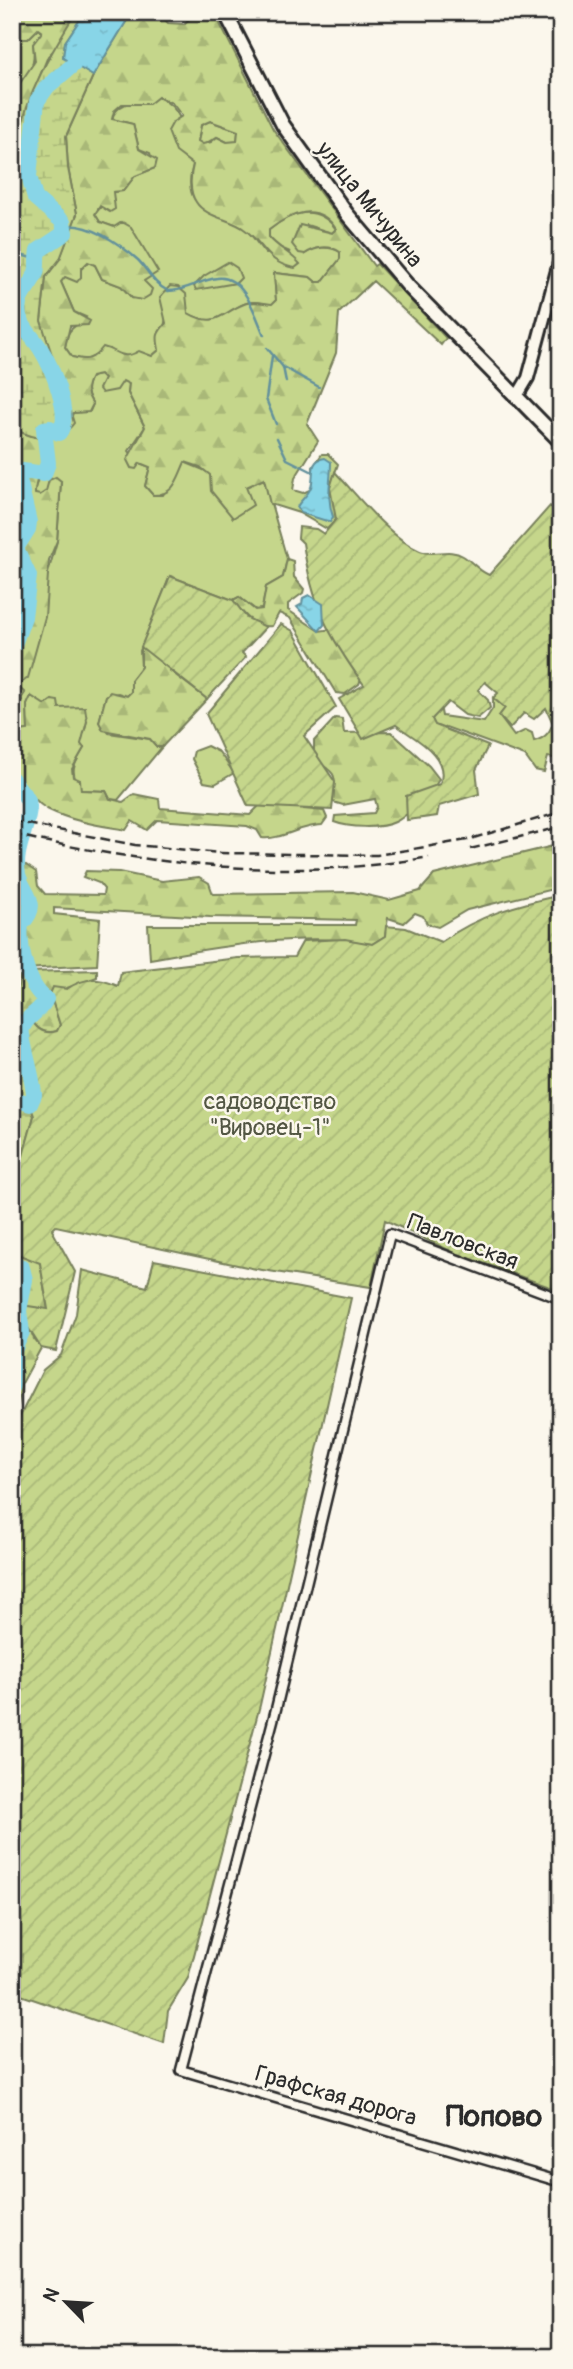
<svg xmlns="http://www.w3.org/2000/svg" width="573" height="2369" font-family="Pangolin,sans-serif">
<defs>
<pattern id="forest-firs" width="22" height="20" patternUnits="userSpaceOnUse" patternTransform="scale(1.75)"><rect width="22" height="20" fill="#c5d68b"/><path d="M5 1l3.5 6h-7zM16 11l3.5 6h-7z" fill="#a9b878"/></pattern>
<pattern id="wetland-marsh" width="20" height="14" patternUnits="userSpaceOnUse" patternTransform="scale(1.75)"><rect width="20" height="14" fill="#c5d68b"/><path d="M1 5h8M5 5V1M11 12h8M15 12V8" fill="none" stroke="#a9b878"/></pattern>
<pattern id="garden-furrows" width="10" height="10" patternUnits="userSpaceOnUse" patternTransform="scale(1.75)"><rect width="10" height="10" fill="#c5d68b"/><path d="M-1 1l2-2M0 10L10 0M9 11l2-2" fill="none" stroke="#a9b878"/></pattern>
<pattern id="water-ripples" width="26" height="14" patternUnits="userSpaceOnUse" patternTransform="scale(1.75)"><rect width="26" height="14" fill="#88d5e7"/><path d="M2 4q2-2 4 0t4 0M15 11q2-2 4 0t4 0" fill="none" stroke="#76b7c6"/></pattern>
</defs>
<rect width="100%" height="100%" fill="#fbf7ec"/>
<filter id="ink" filterUnits="userSpaceOnUse"><feTurbulence type="fractalNoise" baseFrequency=".0143" numOctaves="2"/><feDisplacementMap in="SourceGraphic" scale="14" xChannelSelector="R" yChannelSelector="G"/><feConvolveMatrix kernelMatrix="1 2 1 2 8 2 1 2 1" color-interpolation-filters="sRGB"/></filter>
<g filter="url(#ink)">
<g fill="#c5d68b" stroke="#78805b" stroke-width="2">
<path d="M 38,29 L 42,32 L 33,44 C 36,63 30,75 16,89 L 12,89 L 12,46 L 20,39 L 28,39 Z"/>
<path d="M 158,97 C 186,110 183,130 185,158 L 193,165 C 179,213 218,209 245,229 C 253,235 259,247 266,254 L 290,252 L 276,246 L 269,237 L 269,230 C 291,212 316,203 336,229 L 332,233 L 307,225 L 305,254 C 315,247 329,245 340,252 L 340,259 L 322,282 L 316,282 L 310,277 L 274,273 L 276,300 L 272,305 C 263,303 252,300 244,304 C 221,314 216,329 188,313 L 166,318 L 159,350 L 152,356 L 119,356 L 110,349 L 86,360 L 72,357 L 65,347 C 69,323 73,331 86,317 L 74,312 L 61,282 L 65,276 L 81,277 L 81,269 L 88,262 L 95,265 L 102,279 L 121,286 L 132,298 L 146,277 L 115,227 L 100,222 L 95,214 L 113,192 L 123,191 L 135,176 L 155,168 L 150,153 L 139,149 L 133,124 L 112,119 C 117,100 141,101 158,97 Z"/>
<polygon points="210,121 238,131 237,142 227,142 217,137 203,145 198,141 201,125"/>
<path d="M 100,375 L 104,379 L 103,384 L 123,381 L 129,383 L 128,393 L 145,427 L 129,451 L 139,463 L 150,467 L 145,486 L 153,495 L 163,495 L 184,462 L 245,487 L 264,479 L 287,559 L 283,577 L 266,587 L 262,609 L 256,610 L 239,597 L 233,600 L 170,576 L 140,651 L 141,667 L 131,680 L 131,692 L 127,696 L 118,693 L 106,696 L 99,722 L 109,733 L 150,739 L 157,747 L 162,747 L 118,800 L 110,799 L 106,791 L 81,790 C 69,771 73,766 84,748 L 80,745 L 87,721 L 59,708 L 52,700 L 45,705 L 27,705 L 28,730 L 21,731 L 15,708 L 22,700 L 16,686 L 57,541 L 61,482 L 40,496 L 35,494 L 35,487 L 43,469 L 41,438 L 73,413 L 90,411 L 93,404 C 86,394 85,388 91,377 Z"/>
<path d="M 417,696 L 439,701 L 442,716 L 484,722 L 493,708 L 493,698 L 505,708 L 499,716 L 514,736 L 526,730 L 532,733 L 534,741 C 548,738 551,729 556,716 L 561,728 L 555,734 L 561,742 L 561,759 L 548,757 L 544,772 L 535,770 L 525,756 L 446,727 L 436,732 Z"/>
<polygon points="207,746 219,752 234,773 215,784 204,782 192,759 194,751"/>
</g>
<g fill="url(#forest-firs)" stroke="#78805b" stroke-width="2" fill-rule="evenodd">
<polygon points="12,12 76,12 59,45 48,56 29,103 19,141 12,141 12,89 16,89 35,61 33,44 42,32 38,29 28,39 20,39 12,46"/>
<path d="M 132,12 L 158,12 L 168,23 L 184,24 L 189,19 L 186,12 L 214,12 L 273,129 L 374,266 L 377,264 L 446,338 L 441,345 L 373,281 L 339,313 L 336,353 L 307,424 L 318,441 L 295,478 L 293,490 L 303,493 L 314,488 L 313,467 L 322,454 L 328,454 L 338,464 L 330,488 L 337,519 L 327,529 L 299,513 L 270,504 L 264,479 L 246,487 L 253,505 L 233,518 L 211,491 L 210,475 L 200,467 L 185,462 C 177,479 175,495 153,495 L 145,486 L 150,467 L 140,463 L 136,469 L 131,468 L 127,460 L 145,427 L 128,393 L 129,384 L 123,381 L 117,390 L 102,393 L 99,389 L 104,379 L 100,375 L 91,377 C 85,388 86,394 93,404 L 89,412 L 73,413 L 67,430 L 41,438 C 53,460 34,473 35,494 L 40,495 L 46,491 L 49,480 L 56,477 L 61,481 L 57,541 L 49,560 L 45,617 L 28,678 L 17,686 L 25,693 L 15,708 L 21,731 L 28,730 L 27,705 L 31,696 L 45,705 L 52,700 L 58,701 L 59,708 L 85,707 L 87,721 L 81,744 L 84,748 L 72,769 L 73,777 L 80,780 L 81,790 L 106,791 L 110,799 L 123,802 L 134,794 L 159,799 L 160,808 L 250,815 L 259,806 L 304,797 L 304,809 L 324,811 L 327,818 L 322,825 C 301,825 282,840 262,838 L 257,830 L 247,826 L 157,820 L 147,830 L 132,821 L 126,830 C 98,825 73,822 47,809 C 31,800 36,792 12,784 L 12,388 L 48,349 L 41,321 L 46,277 L 60,258 L 77,214 L 68,168 L 66,136 L 93,76 ZM 158,97 L 172,103 L 182,116 L 173,122 L 168,131 L 176,152 L 193,165 C 190,176 189,192 196,202 C 205,217 231,219 244,229 C 264,243 266,263 295,268 L 300,264 C 291,253 278,248 269,237 L 269,230 C 290,213 318,201 336,229 L 332,233 L 300,225 L 292,244 L 299,253 L 305,254 C 315,247 329,244 340,252 L 340,259 L 322,282 L 316,282 L 310,277 L 274,273 L 276,300 L 272,304 C 263,303 252,300 244,304 C 221,313 216,329 188,313 L 186,294 L 178,287 L 170,286 L 160,297 L 166,323 C 155,335 157,337 159,350 L 152,356 L 139,351 C 122,361 119,351 103,347 C 93,360 87,361 72,357 L 65,347 L 70,326 L 88,325 L 90,321 L 74,312 L 61,282 L 65,277 L 77,282 L 81,277 L 81,269 L 88,262 L 95,265 L 102,279 L 121,286 L 132,298 L 142,300 L 150,295 L 152,289 L 144,281 L 158,272 L 131,227 L 122,222 L 114,227 L 100,222 L 95,214 L 100,206 L 110,212 L 115,209 L 113,192 L 123,191 L 135,176 L 155,168 L 157,160 L 139,149 L 133,124 L 112,119 L 114,111 L 122,104 L 149,104 ZM 210,121 L 238,131 L 237,141 L 227,142 L 217,137 L 211,142 L 203,144 L 198,141 L 201,125 Z"/>
<polygon points="228,262 237,268 241,278 236,283 196,290 194,286 204,276"/>
<path d="M 287,559 L 293,561 L 294,577 L 304,589 L 303,593 L 288,604 L 288,610 L 319,631 L 332,629 L 362,676 L 359,684 L 345,694 L 336,693 L 290,618 L 279,613 L 272,626 C 254,629 242,612 233,600 L 239,597 L 255,610 L 262,609 L 266,587 L 283,577 Z"/>
<polygon points="168,624 169,670 207,699 162,747 157,747 150,739 103,730 99,722 106,696 110,692 127,696 131,692 131,680 141,667 141,647"/>
<path d="M 335,718 L 342,719 L 344,733 L 391,732 L 429,766 L 439,779 C 435,789 406,817 395,822 C 381,829 349,828 334,822 L 335,816 L 374,813 L 377,807 L 375,799 L 343,805 L 333,802 C 334,774 341,777 314,759 L 314,741 Z"/>
<path d="M 561,844 L 561,887 L 467,910 L 438,927 L 427,924 L 423,916 L 415,913 L 404,923 L 388,918 L 385,936 L 372,944 C 303,931 218,947 150,959 L 148,925 L 355,925 L 356,920 L 210,917 L 54,908 L 54,914 L 100,919 L 97,965 L 23,969 L 12,960 L 13,864 L 26,865 L 36,872 L 38,886 L 45,894 L 103,895 L 104,889 L 99,883 L 83,877 L 86,871 L 119,872 L 162,881 L 199,877 L 209,883 L 213,894 L 353,892 L 389,900 L 420,891 L 434,875 Z"/>
<path d="M 97,970 L 97,977 L 50,994 L 60,1025 L 57,1031 C 41,1035 35,1026 27,1014 L 19,1016 L 28,1051 L 29,1100 L 34,1116 L 23,1156 L 12,1162 L 12,1015 L 20,976 L 27,972 Z"/>
<polygon points="12,1252 40,1262 48,1310 22,1306 34,1339 41,1348 21,1385 18,1405 12,1414"/>
</g>
<path fill="url(#wetland-marsh)" stroke="#78805b" stroke-width="2" d="M 76,12 L 85,12 L 65,42 L 63,57 L 93,76 L 66,136 L 68,168 L 77,214 L 60,259 L 46,277 L 41,321 L 74,423 C 58,445 36,440 14,429 L 12,423 L 12,220 C 25,193 15,168 19,140 C 26,93 52,51 76,12 Z"/>
<g fill="url(#garden-furrows)" stroke="#78805b" stroke-width="2">
<path d="M 335,472 C 357,495 391,539 420,551 C 433,557 449,547 463,556 C 473,562 477,570 489,575 L 550,506 L 561,514 L 561,741 L 546,708 L 534,719 L 524,713 L 510,728 L 499,716 L 505,708 L 493,698 L 498,693 L 485,682 L 478,690 L 488,700 L 490,708 L 478,718 L 465,715 L 448,702 L 432,719 L 435,725 L 488,746 L 476,770 L 479,794 L 439,806 L 437,816 L 407,820 L 406,796 L 440,784 C 450,755 415,739 396,725 L 363,739 L 339,699 L 364,685 C 328,635 312,605 303,543 L 298,538 L 299,527 L 316,529 L 324,534 L 336,519 L 330,488 Z"/>
<polygon points="170,576 233,600 247,618 266,627 242,653 246,657 207,699 141,647"/>
<polygon points="281,624 293,631 336,707 304,736 335,782 332,810 248,806 206,714"/>
<path d="M 561,895 L 561,1291 L 455,1253 L 385,1220 L 371,1287 L 256,1269 L 56,1226 L 52,1230 L 75,1272 L 56,1351 L 41,1348 L 20,1315 L 21,1305 L 48,1309 L 40,1263 L 12,1252 L 12,1162 L 23,1156 L 34,1116 L 29,1100 L 28,1051 L 19,1016 L 27,1014 C 35,1026 41,1036 57,1031 L 60,1025 L 50,994 L 53,987 L 67,989 C 86,976 98,978 118,986 L 121,972 L 238,958 L 294,957 L 303,941 L 345,939 L 372,944 L 385,936 L 386,926 L 406,928 L 441,942 C 479,915 515,905 561,895 Z"/>
<polygon points="154,1260 351,1298 260,1705 188,1978 168,2011 164,2044 12,1992 12,1432 43,1370 61,1355 76,1314 82,1270 147,1287"/>
</g>
<g fill="url(#water-ripples)" stroke="#63919c" stroke-width="2">
<polygon points="85,12 132,12 93,76 63,58 65,42"/>
<path d="M 325,458 L 331,462 C 331,482 326,496 333,517 L 330,522 L 301,513 L 297,507 C 300,500 308,496 311,487 C 315,476 308,460 325,458 Z"/>
<polygon points="309,595 323,604 324,625 319,631 297,607 302,604 303,598"/>
</g>
<g fill="none" stroke-linecap="round" stroke-linejoin="round">
<g stroke="#63919c" stroke-width="2.5">
<path d="M 65,226 C 89,222 120,244 138,260 C 149,271 152,283 168,291 C 186,291 200,280 217,278 C 244,274 256,317 264,335"/>
<polyline points="12,253 32,258 37,262"/>
<polyline points="12,347 16,339 27,331"/>
<polyline points="267,348 283,367 319,387"/>
<polyline points="272,356 266,399 276,424"/>
<polyline points="283,367 286,382"/>
<polyline points="277,438 287,459 311,471"/>
</g>
<g stroke="#88d5e7" stroke-width="16">
<path d="M 12,650 L 24,617 L 29,576 L 16,548 L 28,529 L 29,522 L 18,475 L 23,471 L 44,474 L 48,463 L 44,429 L 50,428 L 59,433 C 73,416 51,365 40,348 C 33,337 22,328 19,316 C 15,296 30,288 36,273 C 38,266 36,259 38,251 L 65,233 L 63,222 L 35,198 L 29,176 L 37,101 L 47,87 L 73,65 L 92,29 L 96,12"/>
<path d="M 12,779 L 28,800 L 29,807 C 28,829 13,851 18,874 C 22,893 43,903 21,924 C 18,949 29,988 46,999 C 41,1012 26,1015 22,1029 C 20,1038 34,1080 34,1095 L 30,1104 L 12,1098"/>
<polyline points="12,1261 22,1268 25,1280 19,1311 22,1332 14,1350 12,1386"/>
</g>
<g stroke="#2b2b2b" stroke-width="13">
<polyline id="minor" points="561,1299 390,1234 276,1709 181,2070 561,2182"/>
</g>
<g stroke="#2b2b2b" stroke-width="16">
<polyline id="tertiary" points="516,398 528,378 561,255"/>
</g>
<g stroke="#2b2b2b" stroke-width="18">
<polyline id="secondary" points="225,12 283,125 347,214 409,287 561,442"/>
</g>
<use href="#minor" stroke="#fbf7ec" stroke-width="8"/>
<use href="#tertiary" stroke="#fbf7ec" stroke-width="10"/>
<use href="#secondary" stroke="#fbf7ec" stroke-width="12"/>
<g stroke="#2b2b2b" stroke-width="2.5" stroke-dasharray="10 5" stroke-linecap="butt">
<polyline points="12,821 135,845 219,853 377,855 467,840 561,812"/>
<path d="M 12,834 C 147,865 293,882 429,857"/>
<polyline points="470,849 561,827"/>
</g>
</g>
</g>
<g text-anchor="middle" stroke-width="5" stroke-linejoin="round" paint-order="stroke">
<g font-size="23" fill="#2b2b2b" stroke="#fbf7ec">
<text transform="translate(370 204) rotate(51)" y="8">улица Мичурина</text>
<text transform="translate(463 1241) rotate(21)" y="8">Павловская</text>
<text transform="translate(336 2095) rotate(16)" y="8">Графская дорога</text>
</g>
<g font-size="23" fill="#525643" stroke="#fbf7ec">
<text x="270" y="1109">садоводство<tspan x="270" dy="26">"Вировец-1"</tspan></text>
</g>
<g font-size="30" font-weight="bold" fill="#2b2b2b" stroke="#fbf7ec">
<text x="494" y="2126">Попово</text>
</g>
</g>
<rect width="573" height="2369" fill="none" stroke="#fbf7ec" stroke-width="42"/>
<rect x="21" y="21" width="531" height="2327" fill="none" stroke="#2b2b2b" stroke-width="2.5" filter="url(#ink)"/>
<g transform="translate(66 2302) rotate(295)" stroke="#fbf7ec" stroke-width="5" paint-order="stroke">
<path d="M0-5L12 26L0 18L-12 26Z" fill="#2b2b2b"/>
<text y="-10" font-size="19" font-weight="bold" text-anchor="middle" fill="#2b2b2b">N</text>
</g>
</svg>
